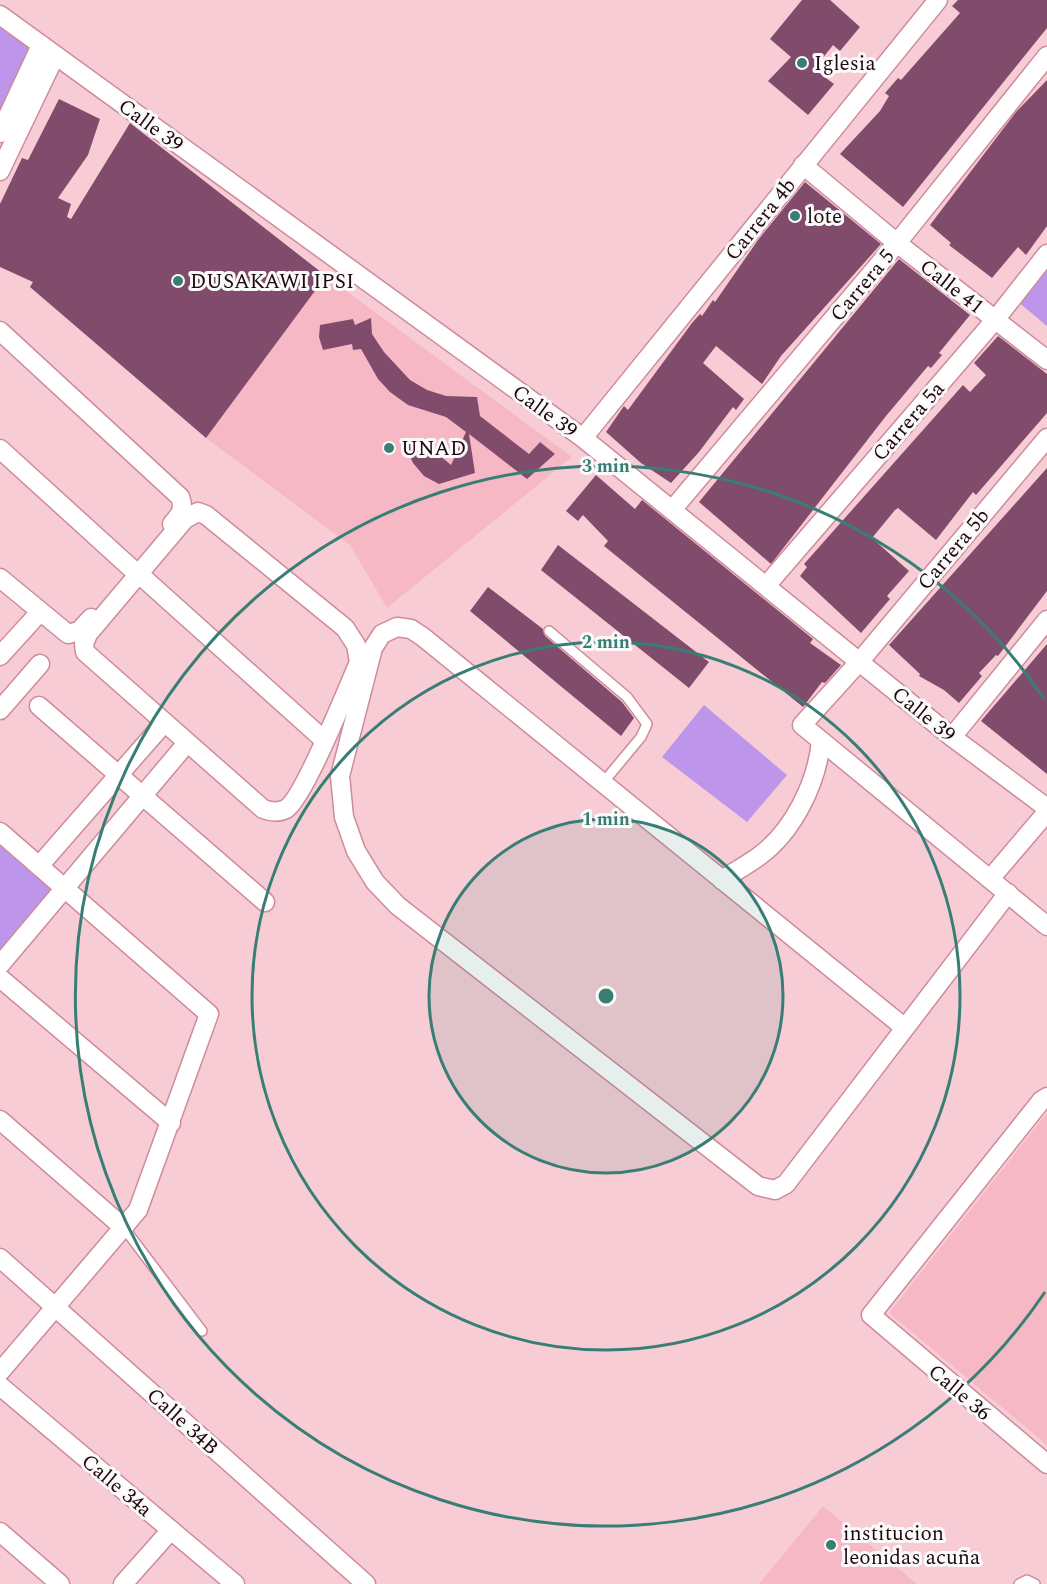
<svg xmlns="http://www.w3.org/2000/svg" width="1047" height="1584" font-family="Spectral,serif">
<rect width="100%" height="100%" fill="#f7ccd5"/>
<g fill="#f7b8c6">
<polygon points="326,276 572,457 387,608 350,545 206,438"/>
<polygon points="1047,1113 1047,1445 889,1313"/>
<polygon points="823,1506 917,1584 759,1584"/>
</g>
<g fill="#bd96ec">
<polygon points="0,25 31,47 0,110"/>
<polygon points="1047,266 1047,326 1017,301"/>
<polygon points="704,705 787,775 747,822 662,757"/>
<polygon points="0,844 52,888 0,950"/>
</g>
<g fill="#814c6c">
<polygon points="802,0 830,0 860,27 840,51 833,45 814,69 834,84 808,115 768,81 791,57 770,39"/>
<polygon points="958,0 1047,0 1047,28 903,207 840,154 880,111 889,96 885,93 898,78 901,80 960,13 952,6"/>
<polygon points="1047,80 1047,226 1026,255 1018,247 992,278 949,245 951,243 930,225 1016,112"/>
<polygon points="59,99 100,119 88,155 58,198 71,204 67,217 71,219 130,123 326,276 206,438 30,287 33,282 0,267 0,204 22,158 28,160"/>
<polygon points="805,182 881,244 781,356 762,384 716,346 703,363 744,399 736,410 733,407 699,452 671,483 641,463 606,432 624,406 628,410 692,323 700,314 702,316 713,300 715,302 758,240"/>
<polygon points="899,259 970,315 939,353 942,355 931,368 928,366 886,416 771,564 699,502"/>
<polygon points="371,318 372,334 384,352 410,380 427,390 446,396 477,397 480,416 529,454 540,442 555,454 527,479 469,434 475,473 439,484 424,476 413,463 405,445 429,440 432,449 451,465 466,432 446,417 408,405 390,392 378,379 361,349 353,350 352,344 323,350 319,337 320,325 353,319 355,325"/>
<polygon points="998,336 1047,374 1047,413 976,495 973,492 936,540 898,508 895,510 872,538 909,571 887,596 890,599 861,633 800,576 807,567 804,564 963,385 970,392 986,375 974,363"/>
<polygon points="1047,468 1047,591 998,656 996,655 979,673 982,676 959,703 944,690 919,676 920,674 889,645"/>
<polygon points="596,475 635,509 642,500 813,639 810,643 841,665 825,683 822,682 803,707 604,546 608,541 583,515 578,521 566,511"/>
<polygon points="558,545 709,662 689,688 541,570"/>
<polygon points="488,587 543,629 545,636 622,702 634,718 621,736 470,611"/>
<polygon points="1047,644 1047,774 981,721"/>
</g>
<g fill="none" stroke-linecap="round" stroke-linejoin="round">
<g stroke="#ce8b9b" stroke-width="12">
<g id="lane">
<polyline points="549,631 627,697 647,724 641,737 602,784"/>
<polyline points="124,1228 202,1331"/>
<polyline points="1019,1584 1027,1580 1035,1584"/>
</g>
</g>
<g stroke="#ce8b9b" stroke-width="21">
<g id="street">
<polyline points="0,15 583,438 952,737 1047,808"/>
<polyline points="0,133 41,45"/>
<polyline points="803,165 897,243 1047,360"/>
<polyline points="0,171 55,56"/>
<path d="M 0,331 L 180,497 C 185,509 180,515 172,524"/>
<polyline points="583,438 938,0"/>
<polyline points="1047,438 860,661 802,725 1047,926"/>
<polyline points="0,449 132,569"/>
<polyline points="672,510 897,243 1047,56"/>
<path d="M 198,512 L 206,515 L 345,628 L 356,645 L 359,662 C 348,687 304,798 286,809 C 278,813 271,812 263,809 L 85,652 L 84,644 L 88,634 L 185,519 Z"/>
<polyline points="139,574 324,740"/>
<polyline points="0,578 68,634 79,631 91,618"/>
<polyline points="766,586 995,320 1047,254"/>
<polyline points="0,656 40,612"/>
<polyline points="39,706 265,902"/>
<polyline points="0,710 40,664"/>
<polyline points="952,737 1047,620"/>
<polyline points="0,832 209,1014 138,1210 0,1372"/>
<polyline points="39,866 164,723"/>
<polyline points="990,879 1047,812"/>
<path d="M 722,880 C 734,872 747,865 758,857 C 793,832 817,783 821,741"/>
<polyline points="0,965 187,743"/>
<polyline points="0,978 171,1123"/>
<polyline points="905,1028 423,637 411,629 397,627 382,634 373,648 340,776 344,817 356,851 375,882 398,906 758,1186 775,1190 786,1184 1008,893"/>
<polyline points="1047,1097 1041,1101 871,1315 1047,1464"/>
<polyline points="0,1120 124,1228"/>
<polyline points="0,1258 366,1584"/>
<polyline points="0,1386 235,1584"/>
<polyline points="0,1532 60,1584"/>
<polyline points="123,1584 171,1530"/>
</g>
</g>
<use href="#lane" stroke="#fff" stroke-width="9"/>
<use href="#street" stroke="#fff" stroke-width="18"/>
</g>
<circle cx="606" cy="996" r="177" fill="#387e75" fill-opacity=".12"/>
<g fill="none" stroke="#387e75" stroke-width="3">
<circle cx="606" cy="996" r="177"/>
<circle cx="606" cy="996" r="354"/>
<path d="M1045 1292A530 530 0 1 1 1045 700"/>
</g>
<g fill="#387e75" stroke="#fafafa" stroke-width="2">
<circle cx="802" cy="63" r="6"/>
<circle cx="795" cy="216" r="6"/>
<circle cx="178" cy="281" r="6"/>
<circle cx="389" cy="448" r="6"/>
<circle cx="831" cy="1545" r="6"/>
</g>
<g text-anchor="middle" stroke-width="6" stroke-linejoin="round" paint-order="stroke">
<g font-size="21" fill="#1f080f" stroke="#fafafa" text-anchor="start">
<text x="814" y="70">Iglesia</text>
<text x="807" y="223">lote</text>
<text x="190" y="288">DUSAKAWI IPSI</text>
<text x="401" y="455">UNAD</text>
<text x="843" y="1540">institucion<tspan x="843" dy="24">leonidas acuña</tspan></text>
</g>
<g font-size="21" fill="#1f080f" stroke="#fafafa">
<text transform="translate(151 125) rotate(36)" y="7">Calle 39</text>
<text transform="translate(760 219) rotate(-51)" y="7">Carrera 4b</text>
<text transform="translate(862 285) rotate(-50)" y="7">Carrera 5</text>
<text transform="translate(952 286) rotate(38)" y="7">Calle 41</text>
<text transform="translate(545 411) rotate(36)" y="7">Calle 39</text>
<text transform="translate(908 421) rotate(-49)" y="7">Carrera 5a</text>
<text transform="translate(953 549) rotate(-50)" y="7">Carrera 5b</text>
<text transform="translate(924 714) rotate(39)" y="7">Calle 39</text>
<text transform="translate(960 1392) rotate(40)" y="7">Calle 36</text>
<text transform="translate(183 1421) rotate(42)" y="7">Calle 34B</text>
<text transform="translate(117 1485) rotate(40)" y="7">Calle 34a</text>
</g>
</g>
<circle cx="606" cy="996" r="9" fill="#387e75" stroke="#fafafa" stroke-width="3"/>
<g font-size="18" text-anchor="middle" font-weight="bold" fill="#387e75" stroke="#fafafa" stroke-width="6" stroke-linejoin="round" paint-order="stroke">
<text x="606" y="472">3 min</text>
<text x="606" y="648">2 min</text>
<text x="606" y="825">1 min</text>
</g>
</svg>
